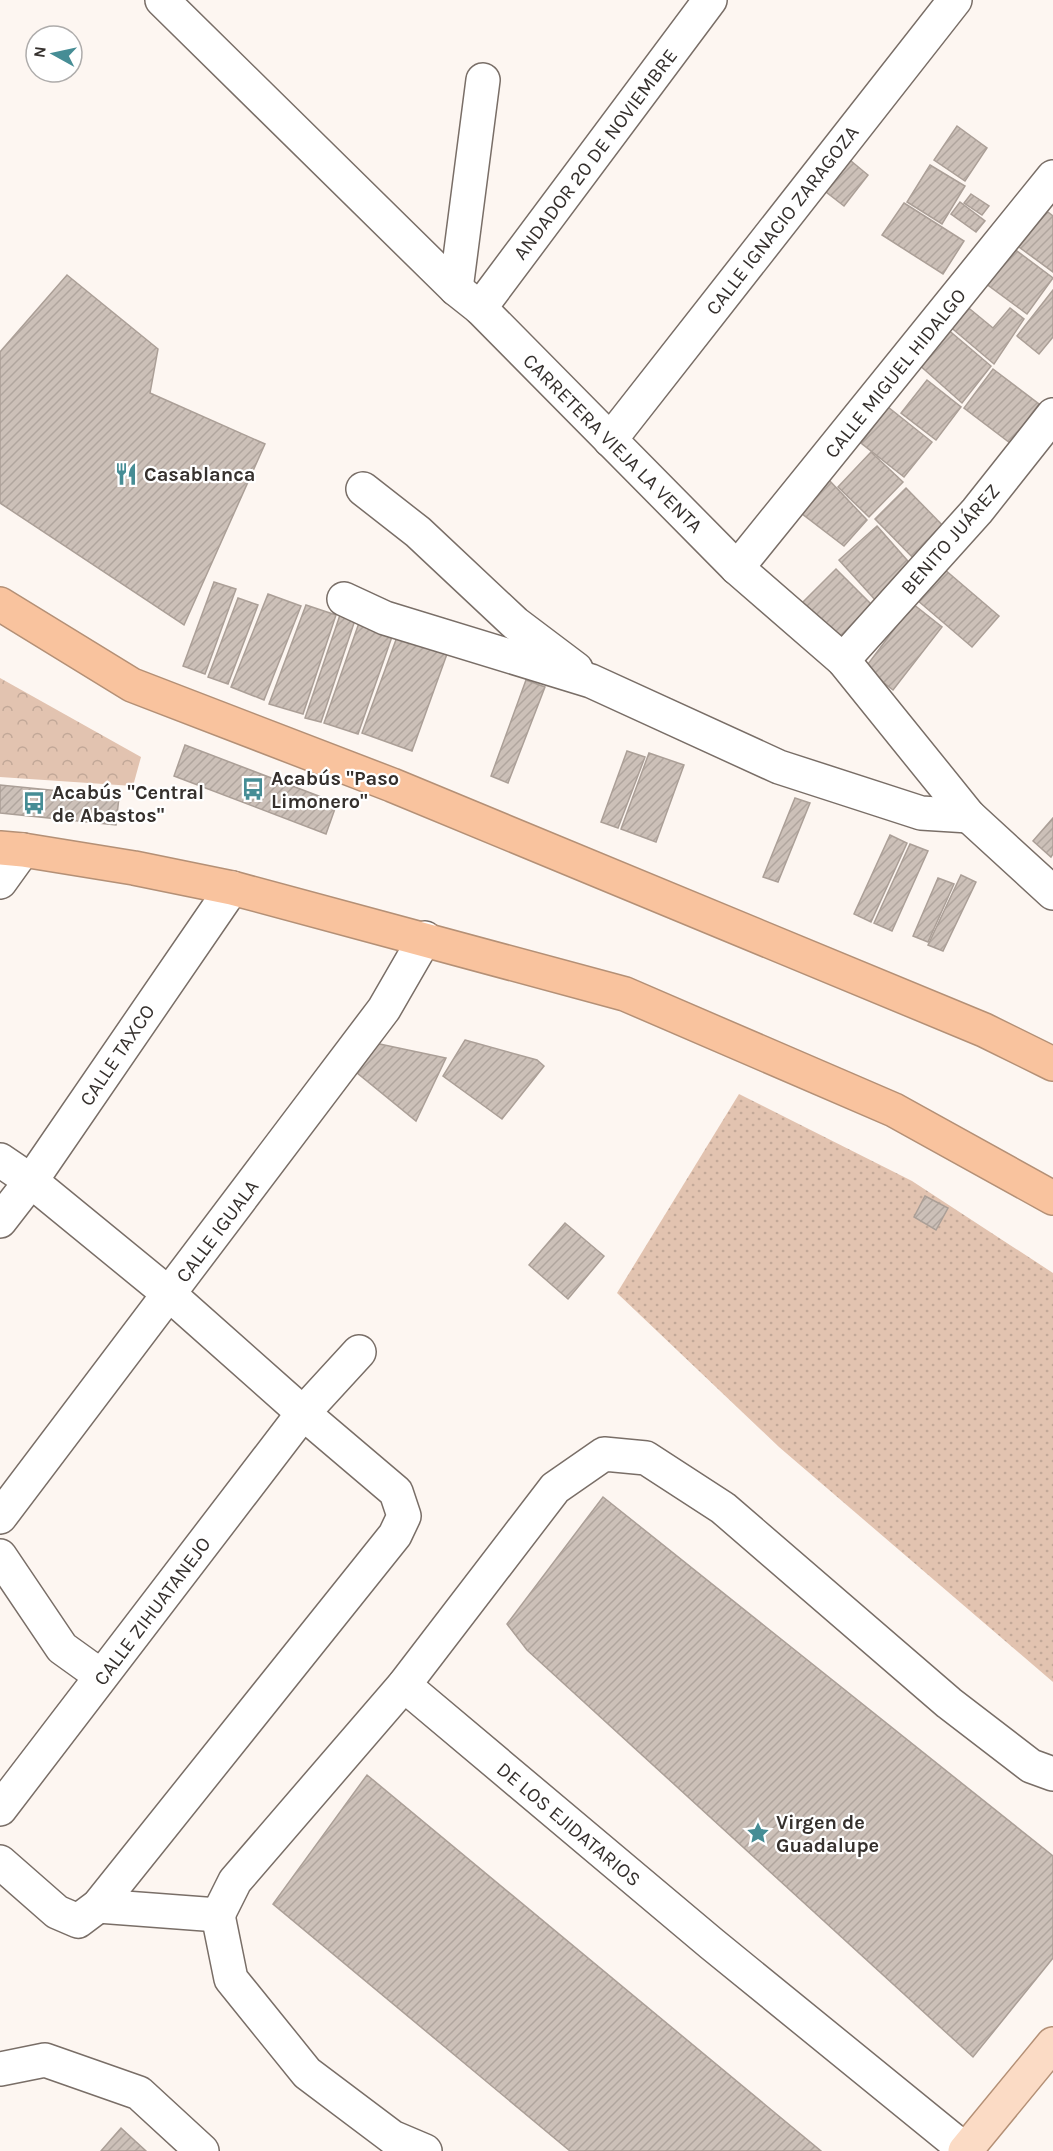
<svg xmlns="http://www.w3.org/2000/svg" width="1053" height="2151" font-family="Karla,sans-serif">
<defs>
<pattern id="grass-dots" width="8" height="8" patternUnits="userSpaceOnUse" patternTransform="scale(1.5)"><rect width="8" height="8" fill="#e2c3b0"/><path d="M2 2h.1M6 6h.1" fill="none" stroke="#c2a898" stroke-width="1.8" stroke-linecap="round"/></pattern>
<pattern id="park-crowns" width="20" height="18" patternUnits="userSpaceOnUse" patternTransform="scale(1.5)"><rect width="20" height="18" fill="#e2c3b0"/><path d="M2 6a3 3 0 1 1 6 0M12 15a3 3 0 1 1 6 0" fill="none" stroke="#c2a898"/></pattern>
<pattern id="building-hatch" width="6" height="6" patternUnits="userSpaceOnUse" patternTransform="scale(1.5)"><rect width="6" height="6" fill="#ccc0b8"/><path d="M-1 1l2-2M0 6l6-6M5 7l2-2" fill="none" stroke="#b0a59e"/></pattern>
</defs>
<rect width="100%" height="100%" fill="#fdf6f1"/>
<polygon fill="url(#grass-dots)" points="739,1094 912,1181 1053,1273 1053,1682 779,1447 617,1293"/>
<polygon fill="url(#park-crowns)" points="0,678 141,757 133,786 0,777"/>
<g fill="url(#building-hatch)" stroke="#ab9f97" stroke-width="1.5">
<polygon points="957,126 987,148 965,181 934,160"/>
<polygon points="845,156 868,175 844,206 821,188"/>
<polygon points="930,165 965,186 942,224 907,202"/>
<polygon points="971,194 989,206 982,215 964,203"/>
<polygon points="960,202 985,221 976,232 951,214"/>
<polygon points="904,203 964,241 943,274 882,235"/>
<polygon points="1044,209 1053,216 1053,272 1012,242"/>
<polygon points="1009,245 1053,278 1027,314 981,280"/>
<polygon points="67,275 158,349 150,393 265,444 184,625 0,503 0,352"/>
<polygon points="1053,290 1053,337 1039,354 1017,336"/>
<polygon points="965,305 993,328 1010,308 1024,319 994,364 948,325"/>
<polygon points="946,328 991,366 962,403 917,363"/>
<polygon points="993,369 1039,404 1010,443 964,408"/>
<polygon points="927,380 961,407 936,440 901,413"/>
<polygon points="888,407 932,442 904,477 861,443"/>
<polygon points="871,452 903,482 869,517 838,487"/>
<polygon points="828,479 867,520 844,546 801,513"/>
<polygon points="906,488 950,533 919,564 875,519"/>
<polygon points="877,526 914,568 877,602 839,560"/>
<polygon points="836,569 873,606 837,643 800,605"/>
<polygon points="944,569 999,616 972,647 917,600"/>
<polygon points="214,582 236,589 205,674 183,666"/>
<polygon points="268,594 301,606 264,700 231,687"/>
<polygon points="238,598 258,605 228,684 208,677"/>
<polygon points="913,604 942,627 893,690 865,668"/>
<polygon points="306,605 336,615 303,714 269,704"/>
<polygon points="340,615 355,620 321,722 305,718"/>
<polygon points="360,620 394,631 358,734 324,723"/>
<polygon points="397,637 447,654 412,751 362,733"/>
<polygon points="526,680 545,687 508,783 491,776"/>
<polygon points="185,745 337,803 326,834 174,776"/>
<polygon points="627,751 645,757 618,828 601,822"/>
<polygon points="649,753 684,765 656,842 621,829"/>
<polygon points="0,785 119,797 116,825 0,813"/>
<polygon points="795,798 810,803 778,882 763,877"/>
<polygon points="1053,818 1053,854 1051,857 1033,841"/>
<polygon points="890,835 907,843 871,922 854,914"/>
<polygon points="910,844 928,851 892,931 874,923"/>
<polygon points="961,875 976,882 943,951 928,945"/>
<polygon points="938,878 954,884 928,942 913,936"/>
<polygon points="465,1040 537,1060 544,1066 502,1119 443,1076"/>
<polygon points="375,1043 446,1058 416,1121 356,1072"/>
<polygon points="925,1196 948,1208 936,1230 914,1217"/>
<polygon points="565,1223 604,1256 568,1299 529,1265"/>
<polygon points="603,1497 1053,1856 1053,1958 973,2057 527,1650 507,1624"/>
<polygon points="367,1775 821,2151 570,2151 273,1904"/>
<polygon points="121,2128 146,2151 101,2151"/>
</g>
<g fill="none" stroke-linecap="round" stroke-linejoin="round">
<g stroke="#796e67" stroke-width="36">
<g id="minor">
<polyline points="162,0 456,289 480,308 737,568 843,660 969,816 1053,893"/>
<polyline points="456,289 483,80"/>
<polyline points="480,308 710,0"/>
<polyline points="610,440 955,0"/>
<polyline points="363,489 418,532 515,623 576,669"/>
<polyline points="737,568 1053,177"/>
<polyline points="344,599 385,618 591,681 779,767 921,813 969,816"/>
<polyline points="843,660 977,511 1053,415"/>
<polyline points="0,882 23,850"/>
<polyline points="0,1160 31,1181 169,1294 303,1413 396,1492 404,1516 395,1535 98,1906 78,1921 57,1912 0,1862"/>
<polyline points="0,1221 31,1181 232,888"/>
<polyline points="0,1517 384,1009 425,938"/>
<polyline points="0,1556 62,1648 101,1676"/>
<polyline points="404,1685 712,1944 965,2150"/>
<polyline points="0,1809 303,1413 359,1352"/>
<polyline points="98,1906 218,1915"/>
<polyline points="218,1915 235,1881 404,1685 555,1488 604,1454 646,1458 723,1508 949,1703 1031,1766 1053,1774"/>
<polyline points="218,1915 231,1979 307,2073 392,2137 425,2151"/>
<polyline points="0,2069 45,2060 139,2093 202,2151"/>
</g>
</g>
<g stroke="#b49076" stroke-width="36">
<polyline id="major" points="965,2151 1053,2044"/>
</g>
<g stroke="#b49076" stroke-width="36">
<g id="highway">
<polyline points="0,604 132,685 392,785 984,1030 1053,1064"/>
<polyline points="0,848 23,850 134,868 232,888 625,994 894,1110 1053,1198"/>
</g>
</g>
<use href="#minor" stroke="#fff" stroke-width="33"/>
<use href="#major" stroke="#fbdbc5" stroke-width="33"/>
<use href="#highway" stroke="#f9c39e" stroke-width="33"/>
</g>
<defs>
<g id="restaurant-bare" transform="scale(1.8)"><path d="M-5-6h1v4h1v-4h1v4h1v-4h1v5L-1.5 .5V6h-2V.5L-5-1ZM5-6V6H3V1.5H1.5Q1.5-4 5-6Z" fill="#468d95" stroke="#fff" stroke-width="2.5" paint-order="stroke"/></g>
<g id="bus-bare" transform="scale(1.8)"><path d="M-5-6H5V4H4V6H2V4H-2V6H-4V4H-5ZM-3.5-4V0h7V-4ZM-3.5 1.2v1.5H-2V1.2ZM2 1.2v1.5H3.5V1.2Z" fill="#468d95" stroke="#fff" stroke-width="2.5" paint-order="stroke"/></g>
<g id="sight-bare" transform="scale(1.8)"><path d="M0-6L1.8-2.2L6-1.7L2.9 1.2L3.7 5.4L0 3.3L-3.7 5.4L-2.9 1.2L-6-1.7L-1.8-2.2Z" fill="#468d95" stroke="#fff" stroke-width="2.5" paint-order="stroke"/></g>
</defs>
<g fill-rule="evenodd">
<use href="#restaurant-bare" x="126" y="474"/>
<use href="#bus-bare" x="253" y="789"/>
<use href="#bus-bare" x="34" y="803"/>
<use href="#sight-bare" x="758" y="1833"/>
</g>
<g text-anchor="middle" stroke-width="4.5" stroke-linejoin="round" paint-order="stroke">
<g font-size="20" fill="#35302d" stroke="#fff">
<text transform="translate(595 154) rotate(-53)" y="7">ANDADOR 20 DE NOVIEMBRE</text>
<text transform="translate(782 220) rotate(-52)" y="7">CALLE IGNACIO ZARAGOZA</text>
<text transform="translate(895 373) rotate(-51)" y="7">CALLE MIGUEL HIDALGO</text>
<text transform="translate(613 443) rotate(45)" y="7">CARRETERA VIEJA LA VENTA</text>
<text transform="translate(950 539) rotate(-49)" y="7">BENITO JUÁREZ</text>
<text transform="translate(117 1055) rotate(-56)" y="7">CALLE TAXCO</text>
<text transform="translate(217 1231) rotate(-53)" y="7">CALLE IGUALA</text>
<text transform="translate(152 1611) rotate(-53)" y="7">CALLE ZIHUATANEJO</text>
<text transform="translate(569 1824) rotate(40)" y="7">DE LOS EJIDATARIOS</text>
</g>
<g font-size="20" font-weight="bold" fill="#35302d" stroke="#fff" text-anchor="start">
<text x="144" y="481">Casablanca</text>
<text x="271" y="785">Acabús "Paso<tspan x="271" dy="23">Limonero"</tspan></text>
<text x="52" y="799">Acabús "Central<tspan x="52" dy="23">de Abastos"</tspan></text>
<text x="776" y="1829">Virgen de<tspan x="776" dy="23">Guadalupe</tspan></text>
</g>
</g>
<g transform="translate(54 54) rotate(278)"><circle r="28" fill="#ffffff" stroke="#aeacab" stroke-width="1.5"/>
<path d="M0-4.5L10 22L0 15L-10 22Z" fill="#468d95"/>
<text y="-9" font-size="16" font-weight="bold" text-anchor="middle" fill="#35302d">N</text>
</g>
</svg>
